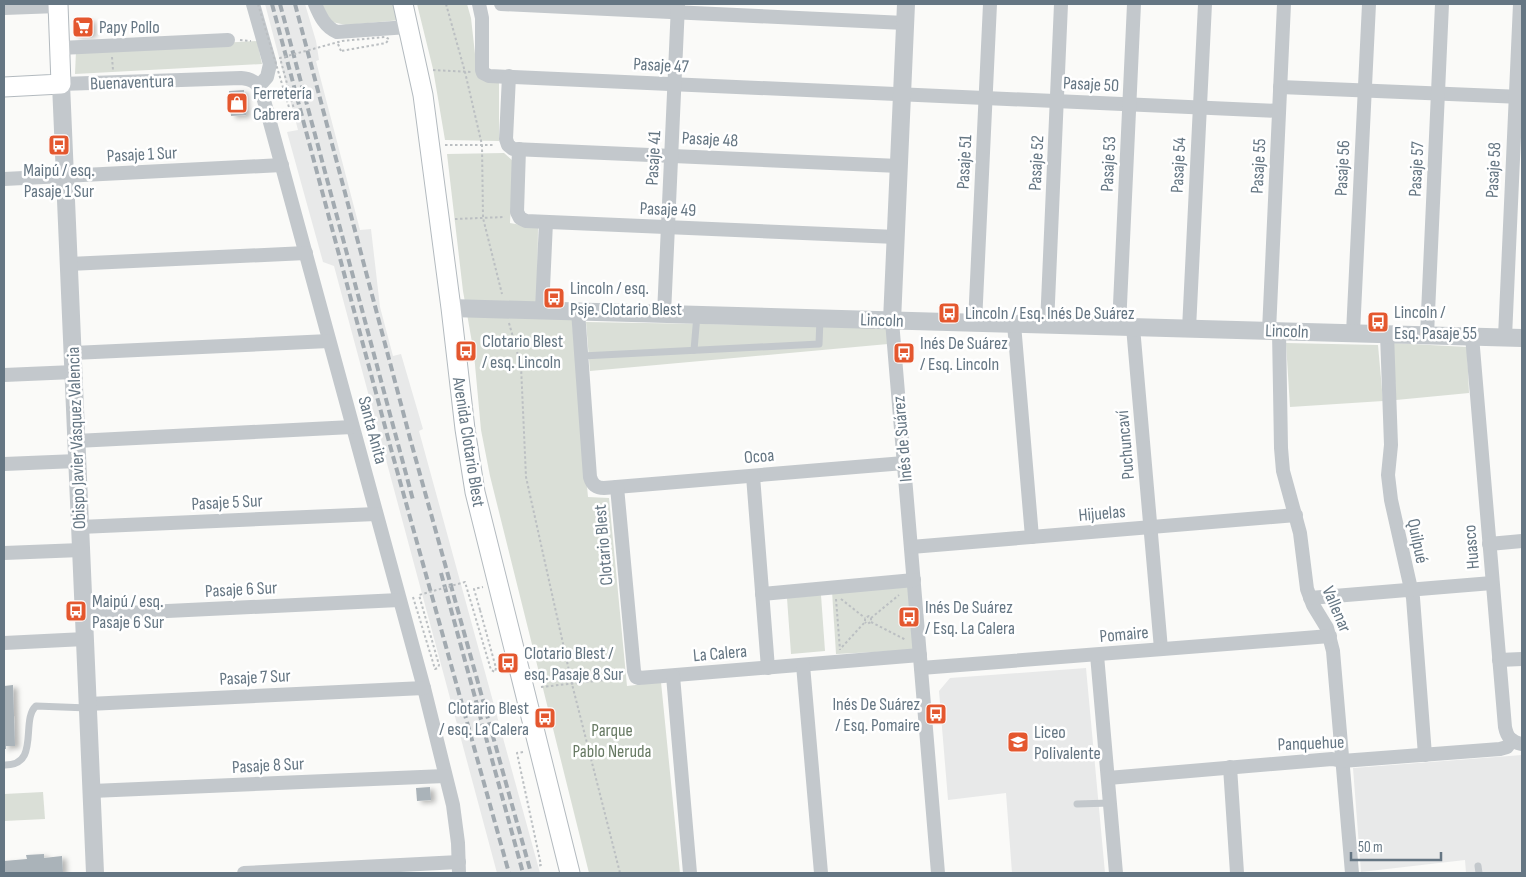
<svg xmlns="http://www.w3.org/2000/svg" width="1526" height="877" font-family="'Sofia Sans Condensed',sans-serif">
<defs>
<filter id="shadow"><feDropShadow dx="4.5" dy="2.5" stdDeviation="2.5" flood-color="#0004"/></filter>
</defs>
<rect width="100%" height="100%" fill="#fafaf8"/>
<g fill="#e8e9e9">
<polygon points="265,4 305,4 316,41 319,60 316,61 360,230 371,229 380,307 393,356 401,354 423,429 419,431 540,873 497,873 334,266 323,262 287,132 298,130"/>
<polygon points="1086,668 1105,873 1012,873 1006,793 948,800 939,691 950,678"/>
<polygon points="1522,755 1522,873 1466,873 1465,860 1361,872 1353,768"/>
</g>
<g fill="#dadfd7">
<polygon points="322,4 394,4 401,20 346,25 332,22 323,9"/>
<polygon points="417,4 467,4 471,18 477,72 481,77 499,83 499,141 445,140 433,69"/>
<polygon points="257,41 262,64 75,74 76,51"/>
<polygon points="504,153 513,161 510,223 538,228 537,317 572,320 588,497 609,498 627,686 661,682 680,873 589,873 490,476 481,430 474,354 463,291 447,154"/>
<polygon points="586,322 887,327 888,344 590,371"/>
<polygon points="1286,343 1378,345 1383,401 1290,407"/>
<polygon points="1393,343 1467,347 1469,393 1396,400"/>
<polygon points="911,586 914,650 836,654 832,591"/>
<polygon points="821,595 825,651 791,654 787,598"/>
<polygon points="43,792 45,819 4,821 4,794"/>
</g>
<g fill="#aab3b9" filter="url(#shadow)">
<polygon points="91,19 92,35 75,36 74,20"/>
<polygon points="244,90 246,115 231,116 229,91"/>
<polygon points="13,685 15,746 6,746 6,749 4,749 4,686"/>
<polygon points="430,787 431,800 417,801 416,788"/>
<polygon points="44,854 44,858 62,856 63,873 4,873 4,861 27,859 26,855"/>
</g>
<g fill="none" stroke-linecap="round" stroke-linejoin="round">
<g stroke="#b3babf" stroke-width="21">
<g id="secondary">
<polyline points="403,4 423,95 451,308 465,429 475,492 570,873"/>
<polyline points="4,87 61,84 58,4"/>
</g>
</g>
<g stroke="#bbbfc2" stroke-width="2" stroke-dasharray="2.5 2.5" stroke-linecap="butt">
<polyline points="446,4 465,72 482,145 483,218 502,294"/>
<polyline points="240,40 251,41"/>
<polyline points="338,44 341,51"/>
<polyline points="112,57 113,70"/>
<polyline points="433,70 471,72"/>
<polyline points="445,145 495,145"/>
<polyline points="455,219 505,217"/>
<polyline points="509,323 521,366 526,477 572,684 620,873"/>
<polyline points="836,599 840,650"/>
<polyline points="841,599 865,618"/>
<polyline points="480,610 474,589 483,587"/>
<polyline points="871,618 899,595"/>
<polyline points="871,622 906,640"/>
<polyline points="842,647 865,622 865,618 869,616 871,618 871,622 867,624 865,622"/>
<polyline points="541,687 623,678"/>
<polyline points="523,752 517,753 541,865 537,866"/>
</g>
<g stroke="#c3c8cc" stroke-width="7">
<polyline points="694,350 697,315"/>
<polyline points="582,356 819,344 820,319"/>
<path d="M 4,765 C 41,766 20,720 36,706 L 88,708"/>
<polyline points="1077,804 1110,803"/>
<polyline points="1478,866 1479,873"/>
</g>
<g stroke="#c3c8cc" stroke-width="14">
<polyline points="253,4 270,64 267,77 259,86"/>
<path d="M 315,4 C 320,16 325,27 337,32 L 408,27"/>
<polyline points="479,4 482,18 482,70 483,73 489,76 1279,111"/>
<polyline points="501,4 905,23"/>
<polyline points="4,8 58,6"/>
<polyline points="60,48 228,40"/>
<polyline points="509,76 506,139 508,145 513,149 899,166"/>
<path d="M 61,84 L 241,78 C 252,79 257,82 262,93 L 424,688 L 453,805 L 458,843 L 459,873"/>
<polyline points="1280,87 1522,97"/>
<polyline points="519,149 517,212 520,218 526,221 896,237"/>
<polyline points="4,179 282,165"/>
<polyline points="69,264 306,253"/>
<polyline points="542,310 546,222"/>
<path d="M 578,311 L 590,477 C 592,484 596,488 604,488 L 904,463"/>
<polyline points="664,314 678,5"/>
<polyline points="892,321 938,873"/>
<polyline points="975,323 990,4"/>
<polyline points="1014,324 1032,537"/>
<polyline points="1047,325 1061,4"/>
<polyline points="1119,326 1134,4"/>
<polyline points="1133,327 1161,649"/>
<polyline points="1189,329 1205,4"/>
<polyline points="1269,331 1284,4"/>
<polyline points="1279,331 1281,448 1283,471 1300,533 1307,589 1313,605 1327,628 1333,651 1352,873"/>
<polyline points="1353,333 1369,4"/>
<polyline points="1387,334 1391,445 1388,475 1391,500 1413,598 1425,755"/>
<polyline points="1427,335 1442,4"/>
<path d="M 1472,336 L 1505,727 C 1507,737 1511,742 1522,744"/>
<polyline points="1505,337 1520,4"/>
<polyline points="73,353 329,341"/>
<polyline points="4,375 74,372"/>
<polyline points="76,441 352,427"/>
<polyline points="4,464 77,461"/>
<polyline points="753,476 768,668"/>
<polyline points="617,487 634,671 636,677 639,678 920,655"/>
<polyline points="80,527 376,514"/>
<polyline points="1489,544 1522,541"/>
<polyline points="911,547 1296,515"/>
<polyline points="4,553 81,550"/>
<polyline points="762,594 914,580"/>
<polyline points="1310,598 1492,583"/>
<polyline points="84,615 399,600"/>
<polyline points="4,643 85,639"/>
<polyline points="1097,655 1116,873"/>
<polyline points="1499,660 1522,659"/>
<polyline points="803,665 821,873"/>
<polyline points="921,668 1330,636"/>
<polyline points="673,676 690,873"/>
<polyline points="88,704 424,688"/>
<polyline points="1230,767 1237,873"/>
<polyline points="1108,778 1332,759 1342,761 1500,749 1507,747 1512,740"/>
<polyline points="92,791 445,776"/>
<polyline points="244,873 459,862"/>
</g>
<g stroke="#c3c8cc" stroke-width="18">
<polyline points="61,84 95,873"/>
<polyline points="451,308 1522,338"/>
<polyline points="892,321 906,4"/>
</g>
<use href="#secondary" stroke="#fff" stroke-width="19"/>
<g stroke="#a2aab0" stroke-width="4" stroke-dasharray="8 4" stroke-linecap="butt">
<polyline points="272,4 391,449 509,873"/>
<polyline points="280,4 413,500"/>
<polyline points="295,4 411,442 531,873"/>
<polyline points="441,573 523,873"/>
</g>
<g stroke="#bbbfc2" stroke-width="2" stroke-dasharray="2.5 2.5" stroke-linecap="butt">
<polyline points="258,4 291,114 294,114 294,109 280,58 342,41 385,37 389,39 386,43 341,51"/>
<polyline points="413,597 435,669 438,668 439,665 419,595 465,582 491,670 495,672 496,668 480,610"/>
</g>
</g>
<defs>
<g id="supermarket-square" transform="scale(1.125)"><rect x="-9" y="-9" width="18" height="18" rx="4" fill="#e4572e" stroke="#fff"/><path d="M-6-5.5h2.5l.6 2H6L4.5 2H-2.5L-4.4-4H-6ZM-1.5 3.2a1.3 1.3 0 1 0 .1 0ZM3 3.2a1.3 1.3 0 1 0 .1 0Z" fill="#fff"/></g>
<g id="shop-square" transform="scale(1.125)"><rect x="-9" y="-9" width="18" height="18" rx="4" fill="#e4572e" stroke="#fff"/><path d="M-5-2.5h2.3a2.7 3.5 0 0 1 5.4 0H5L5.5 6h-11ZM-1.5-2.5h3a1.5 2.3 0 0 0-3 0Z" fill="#fff"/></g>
<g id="bus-square" transform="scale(1.125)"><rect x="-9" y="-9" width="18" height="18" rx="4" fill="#e4572e" stroke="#fff"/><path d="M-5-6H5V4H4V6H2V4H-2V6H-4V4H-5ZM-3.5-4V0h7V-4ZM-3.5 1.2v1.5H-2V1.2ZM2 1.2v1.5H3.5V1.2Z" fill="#fff"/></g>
<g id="school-square" transform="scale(1.125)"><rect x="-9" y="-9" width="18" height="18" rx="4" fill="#e4572e" stroke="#fff"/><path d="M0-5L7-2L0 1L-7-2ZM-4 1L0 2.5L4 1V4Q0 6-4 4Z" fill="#fff"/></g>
</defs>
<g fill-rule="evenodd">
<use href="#supermarket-square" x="83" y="27"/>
<use href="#shop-square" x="237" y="103"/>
<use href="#bus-square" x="59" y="145"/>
<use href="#bus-square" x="554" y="298"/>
<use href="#bus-square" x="949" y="313"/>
<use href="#bus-square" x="1378" y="322"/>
<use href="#bus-square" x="466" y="351"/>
<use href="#bus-square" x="904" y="353"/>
<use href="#bus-square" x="76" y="611"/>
<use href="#bus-square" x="909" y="617"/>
<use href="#bus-square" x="508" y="663"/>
<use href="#bus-square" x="936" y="714"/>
<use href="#bus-square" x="545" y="718"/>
<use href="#school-square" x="1018" y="742"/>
</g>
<g text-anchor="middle" stroke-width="5" stroke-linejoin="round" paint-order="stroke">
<g font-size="18" fill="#657683" stroke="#fff" text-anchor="start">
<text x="99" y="33">Papy Pollo</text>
<text x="253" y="99">Ferretería<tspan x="253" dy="21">Cabrera</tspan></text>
<text x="59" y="176" text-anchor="middle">Maipú / esq.<tspan x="59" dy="21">Pasaje 1 Sur</tspan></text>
<text x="570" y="294">Lincoln / esq.<tspan x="570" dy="21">Psje. Clotario Blest</tspan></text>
<text x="1394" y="318">Lincoln /<tspan x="1394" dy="21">Esq. Pasaje 55</tspan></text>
<text x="965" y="319">Lincoln / Esq. Inés De Suárez</text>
<text x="482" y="347">Clotario Blest<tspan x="482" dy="21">/ esq. Lincoln</tspan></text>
<text x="920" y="349">Inés De Suárez<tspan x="920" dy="21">/ Esq. Lincoln</tspan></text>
<text x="92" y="607">Maipú / esq.<tspan x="92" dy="21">Pasaje 6 Sur</tspan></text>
<text x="925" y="613">Inés De Suárez<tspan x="925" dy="21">/ Esq. La Calera</tspan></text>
<text x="524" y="659">Clotario Blest /<tspan x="524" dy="21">esq. Pasaje 8 Sur</tspan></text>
<text x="920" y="710" text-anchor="end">Inés De Suárez<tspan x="920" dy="21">/ Esq. Pomaire</tspan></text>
<text x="529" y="714" text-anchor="end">Clotario Blest<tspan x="529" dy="21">/ esq. La Calera</tspan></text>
<text x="1034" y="738">Liceo<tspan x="1034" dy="21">Polivalente</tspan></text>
</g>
<g font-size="18" fill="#657683" stroke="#fff">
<text transform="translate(661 65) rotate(3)" y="6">Pasaje 47</text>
<text transform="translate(132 82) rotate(-2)" y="6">Buenaventura</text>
<text transform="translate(1091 84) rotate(3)" y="6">Pasaje 50</text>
<text transform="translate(710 139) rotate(3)" y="6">Pasaje 48</text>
<text transform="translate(142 154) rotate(-3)" y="6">Pasaje 1 Sur</text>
<text transform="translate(653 158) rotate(-87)" y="6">Pasaje 41</text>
<text transform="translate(964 162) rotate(-87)" y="6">Pasaje 51</text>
<text transform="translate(1036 163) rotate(-87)" y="6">Pasaje 52</text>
<text transform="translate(1108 164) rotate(-87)" y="6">Pasaje 53</text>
<text transform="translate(1178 165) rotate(-87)" y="6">Pasaje 54</text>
<text transform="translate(1258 166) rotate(-87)" y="6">Pasaje 55</text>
<text transform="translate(1342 168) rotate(-87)" y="6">Pasaje 56</text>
<text transform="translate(1416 169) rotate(-87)" y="6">Pasaje 57</text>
<text transform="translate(1493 170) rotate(-87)" y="6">Pasaje 58</text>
<text transform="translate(668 209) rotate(2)" y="6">Pasaje 49</text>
<text transform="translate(882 320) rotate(2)" y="6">Lincoln</text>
<text transform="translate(1287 331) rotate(2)" y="6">Lincoln</text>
<text transform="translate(373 430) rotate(75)" y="6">Santa Anita</text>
<text transform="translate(76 438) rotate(-92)" y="6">Obispo Javier Vásquez Valencia</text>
<text transform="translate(902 439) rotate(-95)" y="6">Inés de Suárez</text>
<text transform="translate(469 442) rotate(81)" y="6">Avenida Clotario Blest</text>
<text transform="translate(1125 445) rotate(-95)" y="6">Puchuncaví</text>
<text transform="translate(759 456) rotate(-5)" y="6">Ocoa</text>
<text transform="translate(227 502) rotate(-3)" y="6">Pasaje 5 Sur</text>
<text transform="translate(1102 513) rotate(-5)" y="6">Hijuelas</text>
<text transform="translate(1418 541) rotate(78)" y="6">Quilpué</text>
<text transform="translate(603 545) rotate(-95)" y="6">Clotario Blest</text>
<text transform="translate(1471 547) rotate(-95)" y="6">Huasco</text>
<text transform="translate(241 589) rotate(-3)" y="6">Pasaje 6 Sur</text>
<text transform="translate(1337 609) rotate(67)" y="6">Vallenar</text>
<text transform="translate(1124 634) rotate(-5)" y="6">Pomaire</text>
<text transform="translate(720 653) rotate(-5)" y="6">La Calera</text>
<text transform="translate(255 677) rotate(-3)" y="6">Pasaje 7 Sur</text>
<text transform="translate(1311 743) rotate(-2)" y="6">Panquehue</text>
<text transform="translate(268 765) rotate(-3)" y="6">Pasaje 8 Sur</text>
</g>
<g font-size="18" fill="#687a64" stroke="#fff">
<text x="612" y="736">Parque<tspan x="612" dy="21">Pablo Neruda</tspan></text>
</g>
</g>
<rect width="1526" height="877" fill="none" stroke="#657683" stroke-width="10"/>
<path d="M1351 852v8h90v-8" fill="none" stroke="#657683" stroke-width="2.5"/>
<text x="1358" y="852" font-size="15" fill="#657683" stroke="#ffffff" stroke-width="4" paint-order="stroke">50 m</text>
</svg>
